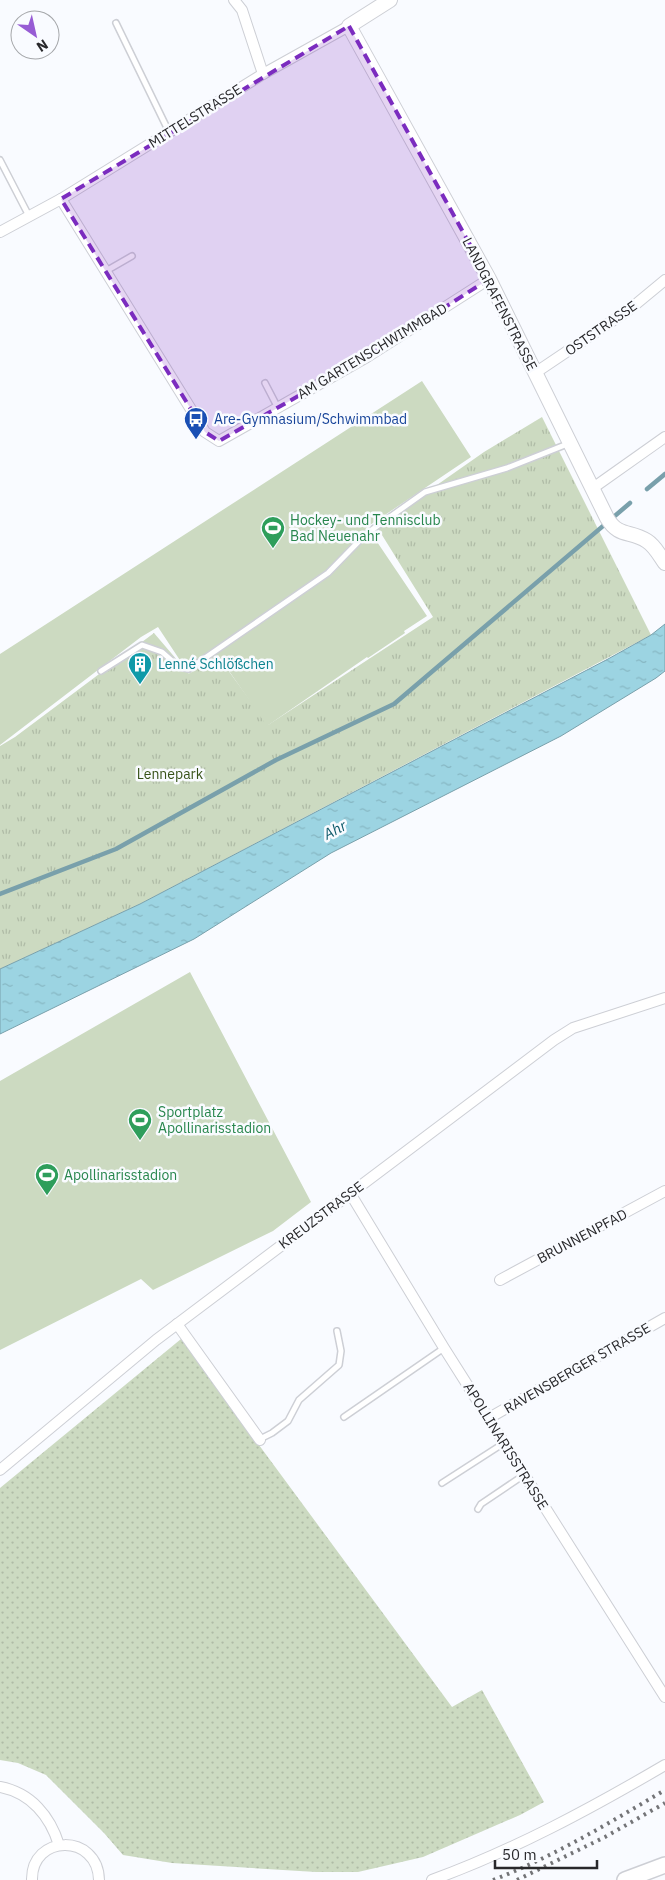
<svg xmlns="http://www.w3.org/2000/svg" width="665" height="1880" font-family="'IBM Plex Sans',sans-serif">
<defs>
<pattern id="grass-dots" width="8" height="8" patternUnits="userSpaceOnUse" patternTransform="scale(1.25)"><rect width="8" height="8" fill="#ccdac1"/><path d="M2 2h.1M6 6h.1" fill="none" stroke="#afbba6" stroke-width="1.8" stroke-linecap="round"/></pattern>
<pattern id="park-tufts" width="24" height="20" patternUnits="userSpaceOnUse" patternTransform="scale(1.25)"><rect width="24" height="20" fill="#ccdac1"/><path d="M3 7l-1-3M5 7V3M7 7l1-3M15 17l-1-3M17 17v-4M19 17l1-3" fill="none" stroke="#afbba6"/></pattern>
<pattern id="water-ripples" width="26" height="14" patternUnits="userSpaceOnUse" patternTransform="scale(1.25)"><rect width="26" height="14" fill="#9cd4e2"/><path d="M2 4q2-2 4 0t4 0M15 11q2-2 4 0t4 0" fill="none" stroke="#86b6c2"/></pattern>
</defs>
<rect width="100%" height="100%" fill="#f9fbff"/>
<polygon fill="url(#grass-dots)" points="181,1339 452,1707 482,1690 544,1802 520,1815 423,1857 358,1872 316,1872 172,1863 123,1855 104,1833 46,1775 18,1763 0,1760 0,1488"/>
<polygon fill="url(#park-tufts)" points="542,417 651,635 140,904 0,969 0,746 15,737 154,633 189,674 217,655 268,725 433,617 377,527 484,452"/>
<g fill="#ccdac1">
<polygon points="422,381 471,457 367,527 427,616 404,631 405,633 368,658 367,657 267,726 218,655 189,674 158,627 141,637 0,745 0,654"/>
<polygon points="190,972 311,1202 273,1231 153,1290 141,1279 0,1350 0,1081"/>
</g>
<polygon fill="url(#water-ripples)" stroke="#79a0ab" points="665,624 665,671 656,678 561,736 331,853 194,939 0,1034 0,969 140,904 608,659 651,635"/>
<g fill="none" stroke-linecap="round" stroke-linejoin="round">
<g stroke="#79a0ab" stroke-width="4.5">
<polyline points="647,489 665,474"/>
<polyline points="0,894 116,849 276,760 394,704 630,503"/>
</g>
<g stroke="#cdcfd5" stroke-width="8">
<g id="service">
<polyline points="116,23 169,132"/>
<polyline points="0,160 29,216"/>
<polyline points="106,271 132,256"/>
<polyline points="265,383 278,408"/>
<polyline points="101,671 142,645 162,652 179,667 189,669 328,573 366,534 425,492 507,468 570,443"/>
<polyline points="344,1417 444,1348"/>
<polyline points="260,1439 272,1433 288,1421 299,1400 339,1365 341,1351 337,1331"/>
<polyline points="442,1483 504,1443"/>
<polyline points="478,1509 481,1504 524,1475"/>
</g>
</g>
<g stroke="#cdcfd5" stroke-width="12">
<g id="minor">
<polyline points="234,0 242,10 263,74"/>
<polyline points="61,199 205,432 219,441 367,357 489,279"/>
<polyline points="0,232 61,199 263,74 349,26"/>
<polyline points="535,373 630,309 665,280"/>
<polyline points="593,488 665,437"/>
<polyline points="350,1193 444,1348 665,1697"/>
<polyline points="500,1280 665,1191"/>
<polyline points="177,1324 260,1440"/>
<polyline points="489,1418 665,1318"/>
<polyline points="0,1470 156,1340 554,1040 573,1028 665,998"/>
<path d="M 0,1787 C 31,1793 50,1816 59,1845"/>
<path d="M 32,1880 C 31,1834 98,1833 99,1880"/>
<path d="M 432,1880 C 514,1850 590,1809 665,1765"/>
</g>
</g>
<g stroke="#cdcfd5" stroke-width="16">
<path id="tertiary" d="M 390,0 L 349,26 L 489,279 L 607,518 C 619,538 630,530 647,541 C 655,546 660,556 665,563"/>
</g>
<g stroke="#cdcfd5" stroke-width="18">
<polyline id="secondary" points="625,1880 665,1865"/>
</g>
<use href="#service" stroke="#fff" stroke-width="5"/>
<use href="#minor" stroke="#fff" stroke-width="10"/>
<use href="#tertiary" stroke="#fff" stroke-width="14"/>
<use href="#secondary" stroke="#fff" stroke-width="15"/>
<g stroke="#737477" stroke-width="4" stroke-dasharray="2.5 5" stroke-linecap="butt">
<path d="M 493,1880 C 553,1857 609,1823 665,1790"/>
<polyline points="517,1880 605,1837 665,1803"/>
</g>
</g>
<path fill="#7b2cbf" fill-opacity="0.2" stroke="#7b2cbf" stroke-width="4" stroke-dasharray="10 6" stroke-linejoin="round" d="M 349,26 L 489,279 L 367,357 L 219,441 L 205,432 L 61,199 Z"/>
<defs>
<g id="bus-pin" transform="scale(1.25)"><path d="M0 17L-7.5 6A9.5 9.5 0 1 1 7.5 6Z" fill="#1a4fb4" stroke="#f9fbff"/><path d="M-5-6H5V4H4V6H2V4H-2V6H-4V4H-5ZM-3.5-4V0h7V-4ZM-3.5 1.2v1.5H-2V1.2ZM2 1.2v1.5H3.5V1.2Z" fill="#fff"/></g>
<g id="stadium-pin" transform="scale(1.25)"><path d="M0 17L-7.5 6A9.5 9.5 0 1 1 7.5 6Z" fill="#2e9e5b" stroke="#f9fbff"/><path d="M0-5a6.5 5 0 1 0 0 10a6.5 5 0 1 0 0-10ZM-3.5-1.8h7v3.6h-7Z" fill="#fff"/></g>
<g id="building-pin" transform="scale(1.25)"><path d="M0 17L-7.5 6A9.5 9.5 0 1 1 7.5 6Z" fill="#0f9aa8" stroke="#f9fbff"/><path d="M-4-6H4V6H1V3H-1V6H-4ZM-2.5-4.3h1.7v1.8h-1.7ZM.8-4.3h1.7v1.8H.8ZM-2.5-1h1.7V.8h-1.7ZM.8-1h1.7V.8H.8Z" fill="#fff"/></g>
</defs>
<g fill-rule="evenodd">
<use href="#bus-pin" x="196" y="419"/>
<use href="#stadium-pin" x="273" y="528"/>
<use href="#building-pin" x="140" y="664"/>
<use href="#stadium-pin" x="140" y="1120"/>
<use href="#stadium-pin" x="47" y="1175"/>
</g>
<g text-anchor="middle" stroke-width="5" stroke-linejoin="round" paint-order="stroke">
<g font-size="14" fill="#28282b" stroke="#f9fbff">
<text transform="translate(195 116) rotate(-32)" y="5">MITTELSTRASSE</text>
<text transform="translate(500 304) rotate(63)" y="5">LANDGRAFENSTRASSE</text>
<text transform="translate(601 328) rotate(-35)" y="5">OSTSTRASSE</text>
<text transform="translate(372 351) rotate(-31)" y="5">AM GARTENSCHWIMMBAD</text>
<text transform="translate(321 1215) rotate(-37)" y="5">KREUZSTRASSE</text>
<text transform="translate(582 1236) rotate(-28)" y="5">BRUNNENPFAD</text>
<text transform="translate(577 1368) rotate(-30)" y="5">RAVENSBERGER STRASSE</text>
<text transform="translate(506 1446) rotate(58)" y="5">APOLLINARISSTRASSE</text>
</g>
<g font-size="14" fill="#164399" stroke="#f9fbff" text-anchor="start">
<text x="214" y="424">Are-Gymnasium/Schwimmbad</text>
</g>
<g font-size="14" fill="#27864d" stroke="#f9fbff" text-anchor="start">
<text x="290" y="525">Hockey- und Tennisclub<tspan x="290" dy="16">Bad Neuenahr</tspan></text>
<text x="158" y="1117">Sportplatz<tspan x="158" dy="16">Apollinarisstadion</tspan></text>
<text x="64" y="1180">Apollinarisstadion</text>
</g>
<g font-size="14" fill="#0d838f" stroke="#f9fbff" text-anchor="start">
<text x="158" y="669">Lenné Schlößchen</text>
</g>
<g font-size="14" fill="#375218" stroke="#f9fbff">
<text x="170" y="779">Lennepark</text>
</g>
<g font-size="15" font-style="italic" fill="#0d5a6a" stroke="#f9fbff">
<text transform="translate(335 830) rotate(-28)" y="5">Ahr</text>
</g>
</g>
<g transform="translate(35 35) rotate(146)"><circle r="24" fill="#f9fbff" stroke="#a5a7aa"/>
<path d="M0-4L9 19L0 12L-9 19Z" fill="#975cd4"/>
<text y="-8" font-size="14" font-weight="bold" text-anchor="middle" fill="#28282b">N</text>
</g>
<path d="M495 1860v8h102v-8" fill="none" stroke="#28282b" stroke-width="2.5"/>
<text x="502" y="1860" font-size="15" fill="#28282b" stroke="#f9fbff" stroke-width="4" paint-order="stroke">50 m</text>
</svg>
